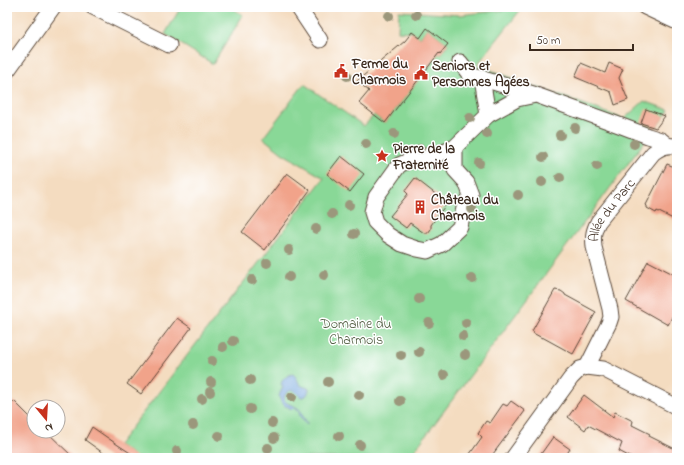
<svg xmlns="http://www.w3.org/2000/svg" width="684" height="465" font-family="'Indie Flower',sans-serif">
<rect width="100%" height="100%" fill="#fff"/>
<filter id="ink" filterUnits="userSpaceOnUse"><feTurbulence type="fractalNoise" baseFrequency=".025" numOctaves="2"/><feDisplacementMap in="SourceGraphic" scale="8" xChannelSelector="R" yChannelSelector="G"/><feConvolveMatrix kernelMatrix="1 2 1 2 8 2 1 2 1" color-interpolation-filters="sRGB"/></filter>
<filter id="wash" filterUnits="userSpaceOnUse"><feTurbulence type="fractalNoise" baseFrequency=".012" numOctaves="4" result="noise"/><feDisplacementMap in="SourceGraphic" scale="16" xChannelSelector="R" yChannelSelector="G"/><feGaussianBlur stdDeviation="0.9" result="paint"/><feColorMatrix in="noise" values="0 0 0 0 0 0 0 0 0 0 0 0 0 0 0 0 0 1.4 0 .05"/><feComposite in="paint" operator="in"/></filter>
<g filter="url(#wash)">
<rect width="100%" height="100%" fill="#f4dcc0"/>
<g fill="#89d897" stroke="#62815a">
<polygon points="181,7 230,7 243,15 213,64 165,34"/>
<polygon points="522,8 477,65 624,119 644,101 669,110 656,128 651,126 648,137 409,458 136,458 132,454 118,445 324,178 282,153 263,138 304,84 364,126 374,115 385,123 439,53 440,54 448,44 427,28 420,38 412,32 398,31 399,11 460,15"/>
</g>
<path fill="#6fa3db" stroke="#55667c" d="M 293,374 C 298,378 298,384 302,386 C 304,387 306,387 308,388 L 309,389 C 308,394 307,397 301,397 C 294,391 292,387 285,395 L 284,400 C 289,407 301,405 302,415 L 307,423 L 307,424 L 306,424 L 300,416 L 299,411 L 297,409 L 294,408 L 291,409 L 288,407 L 285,406 C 277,397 278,397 283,387 L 281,384 L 283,379 L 289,375 Z"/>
<g id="blocks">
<g fill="#f1a38a">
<polygon points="427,28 448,44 440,54 439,53 385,123 359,103 369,91 357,81 405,41 412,32 420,38"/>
<polygon points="581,63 605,73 609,63 623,69 619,78 628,100 615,105 611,92 575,77"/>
<polygon points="646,109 665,116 656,128 641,123"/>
<polygon points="341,156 364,174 350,192 327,174"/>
<polygon points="667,164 677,168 677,221 657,211 656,213 647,208 647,206 646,205"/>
<polygon points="287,173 310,190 265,250 242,232"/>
<polygon points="415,178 447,203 431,225 431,229 428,233 424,233 410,223 406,228 390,216 408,194 405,191"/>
<polygon points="648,261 677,276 677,307 668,325 626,301"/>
<polygon points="555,290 561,291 565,294 565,295 596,312 573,354 542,337 542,338 533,333 534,332 532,331"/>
<polygon points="177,318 191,328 141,394 127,384"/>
<polygon points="584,395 613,417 615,412 633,421 632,425 650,434 649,436 677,450 677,458 632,458 619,451 622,443 588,425 585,430 568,417"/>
<polygon points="14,401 34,421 34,431 46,431 74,458 7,458 7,408"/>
<polygon points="511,401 525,411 490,458 467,458 482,437 478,433 486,421 490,423 503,404 507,406"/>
<polygon points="92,427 118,445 138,458 110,458 85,440"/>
<polygon points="553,437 570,449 564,458 538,458"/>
</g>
</g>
</g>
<g filter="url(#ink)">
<use href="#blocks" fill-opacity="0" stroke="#574536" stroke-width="1"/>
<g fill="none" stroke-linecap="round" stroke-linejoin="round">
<g stroke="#574536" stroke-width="17">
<g id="minor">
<polyline points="93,7 169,45"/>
<polyline points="298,7 320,40"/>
<polyline points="645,7 677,22"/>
<polyline points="460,62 470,75 533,94"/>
<polyline points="7,71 53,7"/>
<polyline points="482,78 488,115"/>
<polyline points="455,147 455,170 466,182 471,195 464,208 460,227 442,244 427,251 417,249 402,244 388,235 375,222 372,212 376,197 399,165 415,158 439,154 455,147 488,115 517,99 536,95 619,125 648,136 661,140 667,145"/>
<path id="s1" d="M 587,367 L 609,323 L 611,317 L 610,309 L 594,247 C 593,236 593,232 598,222 L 653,153 C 661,147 666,145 676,146"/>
<polyline points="513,458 571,378 580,369 587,367 603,369 677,407"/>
</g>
</g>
<use href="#minor" stroke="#fff" stroke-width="15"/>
</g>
<g fill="#9b977b">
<circle cx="416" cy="15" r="5"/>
<circle cx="389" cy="16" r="5"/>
<circle cx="347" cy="76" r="5"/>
<circle cx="470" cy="118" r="5"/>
<circle cx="575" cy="128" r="5"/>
<circle cx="394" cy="134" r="5"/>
<circle cx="487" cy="134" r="5"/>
<circle cx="560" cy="135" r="5"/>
<circle cx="366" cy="144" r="5"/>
<circle cx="634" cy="144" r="5"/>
<circle cx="420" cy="149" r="5"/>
<circle cx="543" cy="157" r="5"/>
<circle cx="479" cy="163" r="5"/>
<circle cx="597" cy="166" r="5"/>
<circle cx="560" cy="178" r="5"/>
<circle cx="542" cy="182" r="5"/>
<circle cx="518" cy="195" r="5"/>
<circle cx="349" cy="205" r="5"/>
<circle cx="472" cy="209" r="5"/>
<circle cx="332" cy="214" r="5"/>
<circle cx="316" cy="229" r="5"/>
<circle cx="354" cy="234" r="5"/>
<circle cx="289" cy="250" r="5"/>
<circle cx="267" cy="263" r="5"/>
<circle cx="324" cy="275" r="5"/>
<circle cx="289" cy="277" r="5"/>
<circle cx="472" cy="278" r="5"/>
<circle cx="252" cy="280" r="5"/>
<circle cx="419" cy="299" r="5"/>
<circle cx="429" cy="323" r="5"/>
<circle cx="466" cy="323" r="5"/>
<circle cx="463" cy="336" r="5"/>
<circle cx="233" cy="341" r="5"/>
<circle cx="223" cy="347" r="5"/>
<circle cx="419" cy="352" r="5"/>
<circle cx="401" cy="355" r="5"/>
<circle cx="465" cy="355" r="5"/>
<circle cx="212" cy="361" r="5"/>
<circle cx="444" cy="375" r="5"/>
<circle cx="250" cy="380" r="5"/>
<circle cx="211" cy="382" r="5"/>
<circle cx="328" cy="382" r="5"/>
<circle cx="210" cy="392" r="5"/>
<circle cx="359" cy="395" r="5"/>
<circle cx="292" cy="397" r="5"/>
<circle cx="202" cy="399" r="5"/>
<circle cx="400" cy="401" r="5"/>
<circle cx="250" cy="409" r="5"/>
<circle cx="272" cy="423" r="5"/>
<circle cx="193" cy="425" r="5"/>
<circle cx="219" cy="436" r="5"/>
<circle cx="339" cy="436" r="5"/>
<circle cx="274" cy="438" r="5"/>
<circle cx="360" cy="445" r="5"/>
<circle cx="268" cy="448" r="5"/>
<circle cx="177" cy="451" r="5"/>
</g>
</g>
<defs>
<g id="civic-bare" transform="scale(1.08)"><path d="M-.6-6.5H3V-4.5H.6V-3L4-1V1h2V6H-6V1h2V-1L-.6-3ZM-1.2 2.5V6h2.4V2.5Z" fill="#c8321e" stroke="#fff" stroke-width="2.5" paint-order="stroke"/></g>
<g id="sight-bare" transform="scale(1.08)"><path d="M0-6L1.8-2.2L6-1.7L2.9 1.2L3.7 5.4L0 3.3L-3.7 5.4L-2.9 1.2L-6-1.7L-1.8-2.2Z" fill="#c8321e" stroke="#fff" stroke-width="2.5" paint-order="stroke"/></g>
<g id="building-bare" transform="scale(1.08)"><path d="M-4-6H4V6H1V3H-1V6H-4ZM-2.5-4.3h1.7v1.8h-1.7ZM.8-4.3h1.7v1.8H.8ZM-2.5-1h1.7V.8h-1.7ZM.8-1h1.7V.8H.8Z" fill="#c8321e" stroke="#fff" stroke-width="2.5" paint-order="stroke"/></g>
</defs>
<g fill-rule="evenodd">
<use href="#civic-bare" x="341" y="71"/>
<use href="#civic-bare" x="421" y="73"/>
<use href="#sight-bare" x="382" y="156"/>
<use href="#building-bare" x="420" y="207"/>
</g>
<g text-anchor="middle" stroke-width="3" stroke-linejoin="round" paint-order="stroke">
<g font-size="14" font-weight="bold" fill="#3b2a1e" stroke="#fff" text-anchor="start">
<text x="352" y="68">Ferme du<tspan x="352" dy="16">Charmois</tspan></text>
<text x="432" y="70">Seniors et<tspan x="432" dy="16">Personnes Agées</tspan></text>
<text x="393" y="153">Pierre de la<tspan x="393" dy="16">Fraternité</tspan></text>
<text x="431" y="204">Château du<tspan x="431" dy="16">Charmois</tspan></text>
</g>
<g font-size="14" fill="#3b2a1e" stroke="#fff">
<text dy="5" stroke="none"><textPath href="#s1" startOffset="170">Allée du Parc</textPath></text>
</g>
<g font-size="14" fill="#525e42" stroke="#fff">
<text x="356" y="328">Domaine du<tspan x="356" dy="16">Charmois</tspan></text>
</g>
</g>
<rect width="684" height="465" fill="none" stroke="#fff" stroke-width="24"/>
<g transform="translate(46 419) rotate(162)"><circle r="19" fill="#ffffff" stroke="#b1aaa5"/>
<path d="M0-3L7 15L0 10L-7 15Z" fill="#c8321e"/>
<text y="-6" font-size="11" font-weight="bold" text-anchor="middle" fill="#3b2a1e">N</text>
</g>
<path d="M530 44v6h103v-6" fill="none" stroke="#3b2a1e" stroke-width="2"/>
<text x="536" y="44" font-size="12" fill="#3b2a1e" stroke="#ffffff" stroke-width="3" paint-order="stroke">50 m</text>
</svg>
